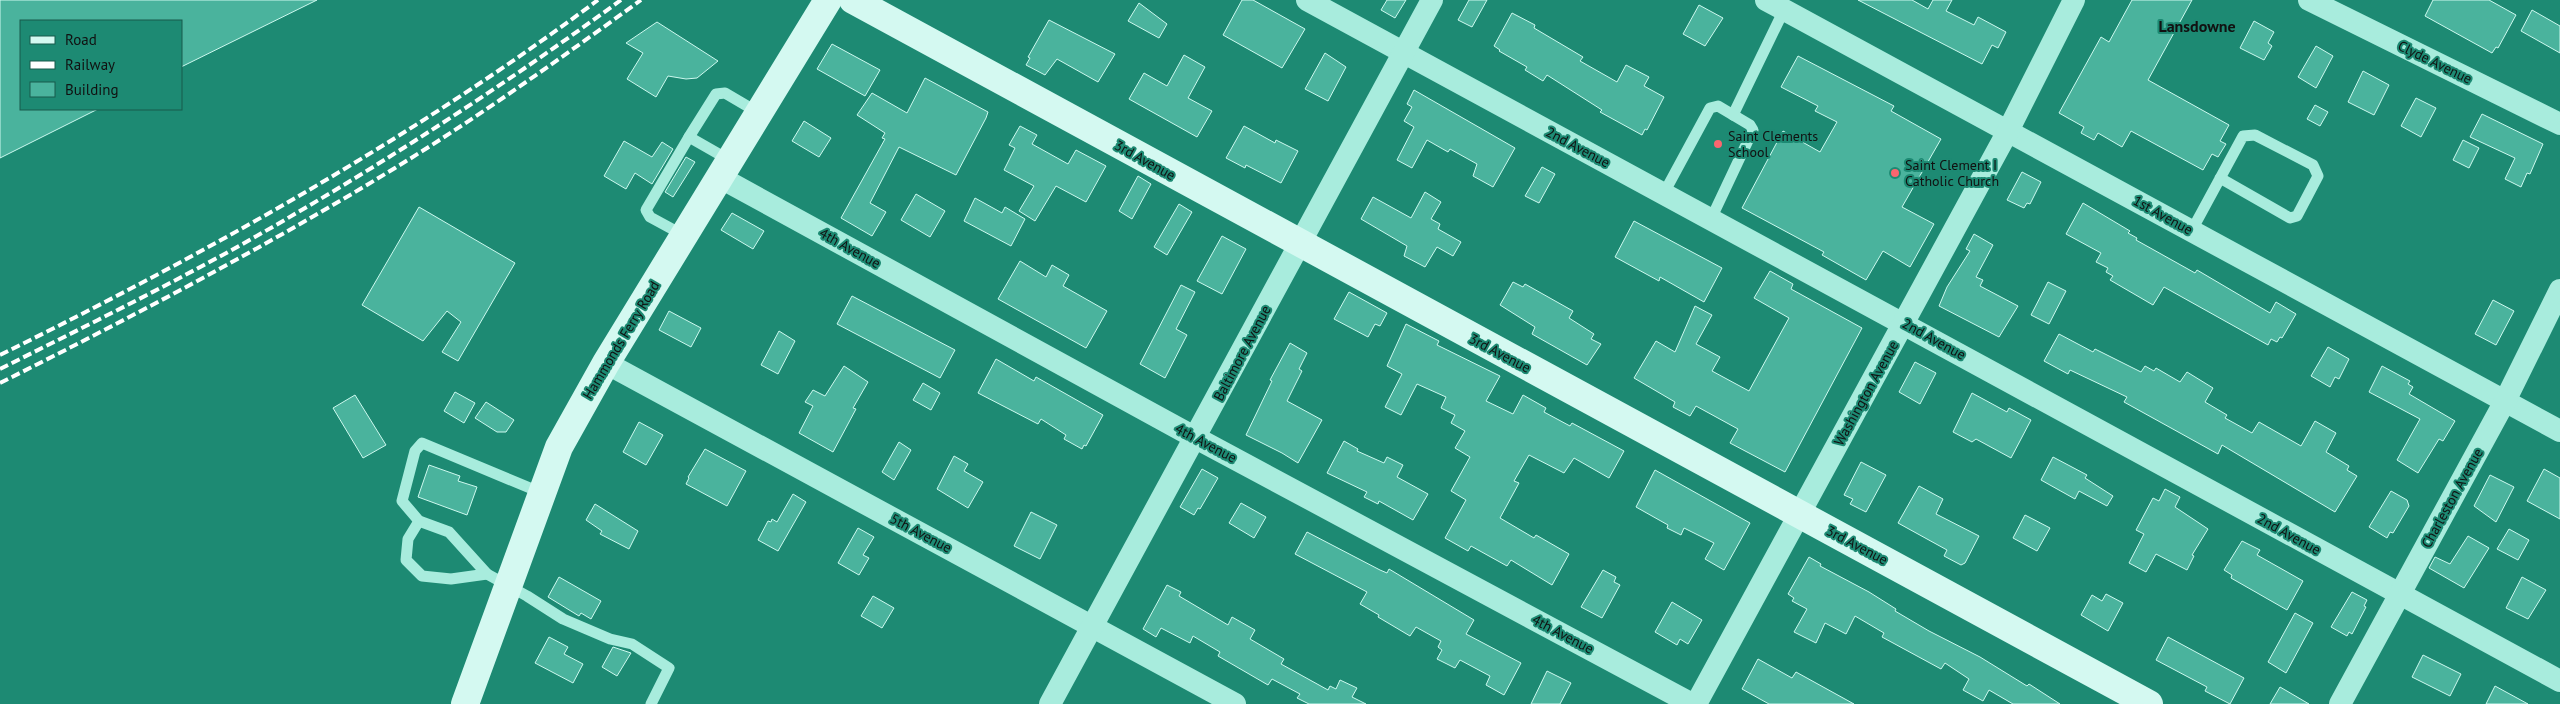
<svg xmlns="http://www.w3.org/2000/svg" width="2560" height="704" font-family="'PT Sans',sans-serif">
<rect width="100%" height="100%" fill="#1d8a73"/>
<g fill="#4ab39d" stroke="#cdf9ef">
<polygon points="0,0 317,0 181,67 181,21 21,21 21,109 98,109 0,158"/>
<polygon points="1242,0 1253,0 1305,29 1282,68 1223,35"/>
<polygon points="1387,0 1406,0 1395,18 1381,10"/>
<polygon points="1469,0 1487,0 1472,27 1458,20"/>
<polygon points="1858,0 1912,0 1928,9 1933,0 1952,0 1946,11 1974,25 1978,17 2006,32 1998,48 1992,45 1982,64"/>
<polygon points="2132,0 2192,0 2148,80 2229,125 2220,141 2226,144 2218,157 2212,154 2203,170 2131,131 2122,147 2098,133 2094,140 2081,133 2084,127 2059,113 2101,37 2109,42"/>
<polygon points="2433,0 2489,0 2516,15 2498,48 2496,47 2492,53 2425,16"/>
<polygon points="1139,3 1167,24 1159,38 1128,21"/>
<polygon points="1699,5 1723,18 1705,46 1683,34"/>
<polygon points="2532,10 2560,26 2560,53 2521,31"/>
<polygon points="1512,13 1535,25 1534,28 1583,57 1580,61 1617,82 1626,65 1649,77 1644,86 1664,97 1647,130 1645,129 1642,135 1600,112 1602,110 1547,75 1543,81 1525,70 1527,67 1499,51 1500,50 1494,46"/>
<polygon points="1049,20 1115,54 1098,82 1057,59 1045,75 1026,65 1030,58 1028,57"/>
<polygon points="2254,21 2274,32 2268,43 2272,46 2264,60 2240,48"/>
<polygon points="657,22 718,61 697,78 686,79 668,76 656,97 627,79 643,53 626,43"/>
<polygon points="832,44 880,70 865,96 817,69"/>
<polygon points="2316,46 2333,56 2316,88 2298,77"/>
<polygon points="1325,53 1346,67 1328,101 1305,89"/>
<polygon points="1184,55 1205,67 1188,98 1212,111 1197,137 1129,99 1144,73 1167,86"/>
<polygon points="1798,56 1894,106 1891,111 1941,139 1902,207 1934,224 1910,267 1883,251 1866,280 1822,255 1824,252 1742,208 1783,131 1820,152 1837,122 1815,111 1818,106 1781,87"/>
<polygon points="2363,71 2389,85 2374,115 2348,102"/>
<polygon points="925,78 988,112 986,118 956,175 899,147 870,203 886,212 872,236 841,218 885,139 882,138 885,133 857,115 872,93 907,113"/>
<polygon points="1414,90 1515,148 1493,187 1473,176 1477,164 1450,149 1448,152 1427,140 1412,168 1397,160 1414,127 1404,121 1412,107 1407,104"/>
<polygon points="2416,98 2436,108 2421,137 2401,126"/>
<polygon points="2315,105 2328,112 2320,126 2307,119"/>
<polygon points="2482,114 2543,144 2530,174 2527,173 2521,187 2505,179 2515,158 2470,137"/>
<polygon points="804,121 831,138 819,157 792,141"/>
<polygon points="1020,126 1037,135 1032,144 1068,164 1076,150 1106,166 1086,202 1056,186 1035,221 1019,211 1034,186 1004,170 1015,148 1009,145"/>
<polygon points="1244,126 1275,143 1276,140 1298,151 1281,183 1246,165 1245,168 1226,158"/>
<polygon points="2463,140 2479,148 2469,168 2453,160"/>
<polygon points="624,141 652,157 662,142 673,149 652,184 635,173 626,189 604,176"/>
<polygon points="686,157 695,162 673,197 665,192"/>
<polygon points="1542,167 1555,174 1539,203 1525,196"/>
<polygon points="2022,172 2041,182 2030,204 2027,203 2024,208 2007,200"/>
<polygon points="1138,176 1151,184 1132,219 1119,211"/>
<polygon points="1425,192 1441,202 1431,219 1440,224 1438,229 1461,242 1453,256 1437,247 1425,267 1404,256 1407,246 1361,219 1373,197 1411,218"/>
<polygon points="916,194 945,211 930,237 901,220"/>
<polygon points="975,198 1002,213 1005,207 1025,219 1011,246 964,221"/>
<polygon points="2083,203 2130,231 2128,233 2137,238 2136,240 2195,273 2197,270 2270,313 2276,302 2296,314 2282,338 2280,337 2277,342 2271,339 2268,345 2164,287 2153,305 2110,280 2113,276 2106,272 2108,268 2096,262 2101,253 2066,234"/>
<polygon points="1179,204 1192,212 1167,255 1154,247"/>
<polygon points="419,207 515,263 458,361 442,352 461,322 447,311 423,341 362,305"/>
<polygon points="732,213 764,231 753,249 721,230"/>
<polygon points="1634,221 1722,268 1704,302 1660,277 1659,281 1615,257"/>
<polygon points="1974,234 1993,245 1976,277 1983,280 1980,286 2018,306 1999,337 1939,306 1947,287 1970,251 1966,249"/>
<polygon points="1222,236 1246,249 1222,294 1197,281"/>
<polygon points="1020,261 1046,277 1052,265 1069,275 1063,286 1107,311 1086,348 998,299"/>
<polygon points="1770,271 1793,284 1791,289 1862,328 1785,472 1730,443 1738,429 1696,406 1690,416 1673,407 1675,402 1634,378 1656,341 1675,352 1695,306 1712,315 1696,344 1720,357 1712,371 1749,391 1789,318 1754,298"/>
<polygon points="1513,282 1523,287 1525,284 1573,311 1569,318 1594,334 1591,339 1601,344 1587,365 1532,334 1535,327 1500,305"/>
<polygon points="2048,282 2066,291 2049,324 2031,315"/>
<polygon points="1181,285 1195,292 1176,329 1187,335 1165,378 1140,364"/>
<polygon points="1349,292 1387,313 1380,326 1375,324 1368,337 1334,319"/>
<polygon points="852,296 955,350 940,378 837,324"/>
<polygon points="2493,300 2514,311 2496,345 2475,334"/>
<polygon points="669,311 701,328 691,347 659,330"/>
<polygon points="1406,324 1439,341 1437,345 1500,376 1486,401 1513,414 1523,395 1546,408 1544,412 1570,426 1572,423 1624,451 1609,478 1574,458 1564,473 1529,455 1514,481 1519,483 1500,518 1534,538 1536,535 1569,554 1552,585 1511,560 1507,566 1471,546 1468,551 1445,538 1466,500 1451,491 1470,457 1455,448 1465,431 1451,423 1455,415 1441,408 1446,397 1417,384 1401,415 1385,407 1402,374 1387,366"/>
<polygon points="779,331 795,341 778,374 761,365"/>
<polygon points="2059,334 2093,352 2095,349 2141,372 2145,366 2154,371 2156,368 2180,382 2187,372 2213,388 2205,402 2227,415 2225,418 2252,433 2259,422 2301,446 2315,421 2336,433 2326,452 2349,466 2347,470 2357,476 2335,512 2222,445 2218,454 2124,402 2127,397 2070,370 2068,374 2044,361"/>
<polygon points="1290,343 1307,353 1299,369 1302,371 1287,401 1322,420 1298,463 1282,453 1246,435 1272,381 1270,380"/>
<polygon points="2328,347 2349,359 2339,379 2335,377 2330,387 2311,376"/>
<polygon points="996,359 1034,381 1036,377 1103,415 1086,446 1084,445 1082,449 1064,439 1066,435 1041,419 1038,424 978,393"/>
<polygon points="1915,362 1936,373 1920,404 1899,392"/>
<polygon points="844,366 868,382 853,408 856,409 833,452 799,433 813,406 805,402 813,390 825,396"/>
<polygon points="2382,366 2410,381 2408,384 2413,387 2409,394 2455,421 2443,441 2439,439 2418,473 2397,460 2420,419 2369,392"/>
<polygon points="923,383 940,393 931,410 913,400"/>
<polygon points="455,392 475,403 464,423 444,411"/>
<polygon points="1972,393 2007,412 2009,408 2031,420 2011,458 1976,439 1972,442 1953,432"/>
<polygon points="355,395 386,445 363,458 333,408"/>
<polygon points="486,402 514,420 506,432 497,432 475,418"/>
<polygon points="639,422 663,435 646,465 623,452"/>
<polygon points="1344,441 1358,449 1357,451 1384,463 1387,457 1403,465 1397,477 1428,494 1413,520 1379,501 1378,504 1364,497 1367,492 1327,473"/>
<polygon points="899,442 911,450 894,480 882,472"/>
<polygon points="705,449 746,471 727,506 686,484 689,478 688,477"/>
<polygon points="954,456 968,464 964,471 983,482 968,508 937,489"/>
<polygon points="2053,457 2087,475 2085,478 2113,496 2107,506 2079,491 2075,499 2041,480"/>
<polygon points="1861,462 1886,475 1866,512 1850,504 1853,499 1844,495"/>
<polygon points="429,465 460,476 458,481 477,487 467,515 418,497"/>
<polygon points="1202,469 1218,478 1200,509 1198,508 1194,515 1180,507"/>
<polygon points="2544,469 2560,478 2560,519 2527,501"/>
<polygon points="1655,470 1750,523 1724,570 1705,559 1714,543 1684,528 1681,535 1667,528 1668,525 1636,507"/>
<polygon points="2490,475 2514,487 2496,522 2474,506"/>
<polygon points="1919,486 1943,499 1936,514 1979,536 1965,563 1961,565 1944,556 1947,550 1898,523"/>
<polygon points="2165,489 2180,497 2175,507 2208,529 2192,555 2194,556 2187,570 2156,554 2146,572 2129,563 2144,534 2136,530 2153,498 2159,501"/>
<polygon points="2391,491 2407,500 2409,506 2393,533 2390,532 2387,538 2369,527"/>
<polygon points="793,494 806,502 778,551 758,540 768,521 771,522 772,519 777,522"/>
<polygon points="1241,503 1266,517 1254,538 1229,523"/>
<polygon points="595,504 638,531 629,549 600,534 602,531 586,520"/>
<polygon points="1031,512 1057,525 1040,559 1014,546"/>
<polygon points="2025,515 2050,528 2037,551 2013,538"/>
<polygon points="858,528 874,537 863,555 869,558 859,575 838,563"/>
<polygon points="2509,529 2529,540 2518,560 2497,549"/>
<polygon points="1307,532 1380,570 1387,573 1389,569 1474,620 1466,634 1521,663 1504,695 1486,685 1490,676 1460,660 1455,668 1437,659 1442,650 1438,647 1441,641 1416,627 1410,636 1378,617 1379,615 1360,604 1367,592 1295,554"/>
<polygon points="2468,536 2489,548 2464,588 2429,568 2435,557 2450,564"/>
<polygon points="2242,541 2260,550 2257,555 2303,581 2287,610 2231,578 2232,575 2224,570"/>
<polygon points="1809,557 1821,564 1820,566 1869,592 1896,609 1895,611 1929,631 1980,657 2027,686 2029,684 2060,704 2013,704 1989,690 1983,701 1963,690 1969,679 1945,663 1941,669 1882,637 1884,633 1855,616 1846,634 1825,623 1816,643 1794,632 1807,609 1792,601 1794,598 1788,594"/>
<polygon points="1603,570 1616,577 1614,582 1620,585 1602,618 1581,607"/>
<polygon points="559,577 601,601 591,619 581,613 579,616 548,597"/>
<polygon points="2522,577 2546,590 2528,619 2506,608"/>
<polygon points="1167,585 1181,592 1179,596 1228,625 1232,617 1255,630 1250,639 1284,659 1281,664 1328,690 1330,686 1336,689 1340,680 1357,688 1352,697 1366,704 1309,704 1297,698 1300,694 1272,679 1268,685 1218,656 1220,652 1193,636 1190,643 1161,628 1156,637 1143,629"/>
<polygon points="2352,592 2367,600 2364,606 2366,607 2352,634 2349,632 2347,636 2331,627"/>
<polygon points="2106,594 2123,603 2108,631 2081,615 2092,595 2102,601"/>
<polygon points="873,596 894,608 882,628 861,616"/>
<polygon points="1672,602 1702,620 1688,644 1680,639 1677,645 1655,632"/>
<polygon points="2295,613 2313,623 2286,673 2268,662"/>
<polygon points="549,637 568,647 564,654 583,664 573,683 535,663"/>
<polygon points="2168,637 2244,678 2230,704 2205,691 2207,687 2156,660"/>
<polygon points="613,647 631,653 617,676 602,667"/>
<polygon points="2423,655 2461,674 2450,696 2412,677"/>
<polygon points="1758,659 1792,678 1796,672 1854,704 1769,704 1742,689"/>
<polygon points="1547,671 1571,683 1560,704 1531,704"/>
<polygon points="2495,686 2528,704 2486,704"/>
<polygon points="2280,687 2309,704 2270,704"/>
</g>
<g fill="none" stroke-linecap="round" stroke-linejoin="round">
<g stroke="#a8ecdd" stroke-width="11">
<polyline points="1733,115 1784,10"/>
<polyline points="689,137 716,94 725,93 759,113"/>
<polyline points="1664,193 1710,108 1718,106 1750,125 1753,130 1711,219"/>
<polyline points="2192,230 2243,136 2255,135 2313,165 2318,176 2297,216 2290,218 2220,178"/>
<polyline points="685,236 650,217 646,210 689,137 731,161"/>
<polyline points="542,493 422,443 415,451 402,501 419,521 449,532 487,574 527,596 563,619 610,639 632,644 669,668 651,704"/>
<polyline points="419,521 408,539 406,560 422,576 451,579 487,574"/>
</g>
<g stroke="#a8ecdd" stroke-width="22">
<polyline points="1307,0 2560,681"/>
<polyline points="1766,0 2560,431"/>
<polyline points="2309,0 2560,124"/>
<polyline points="721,178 1196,438 1692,704"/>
<polyline points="606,363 1235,704"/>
<polyline points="1050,704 1432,0"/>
<polyline points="1696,704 2008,131 2074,0"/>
<polyline points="2340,704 2505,401 2560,290"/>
</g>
<g stroke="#d4f9f1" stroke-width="28">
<polyline points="853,0 2149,704"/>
<polyline points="465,704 559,447 606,363 828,0"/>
</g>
<g stroke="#fff" stroke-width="4" stroke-dasharray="9 4" stroke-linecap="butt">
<path d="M 0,355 C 209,252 411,139 598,0"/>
<path d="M 0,369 C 80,329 161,289 239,246 C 371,172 499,89 621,0"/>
<path d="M 0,383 C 134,316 267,246 395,168 C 480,116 561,58 641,0"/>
</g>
</g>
<g fill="#fb666f" stroke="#1d8a73" stroke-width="2">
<circle cx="1718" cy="144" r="5"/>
<circle cx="1895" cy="173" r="5"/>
</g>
<g text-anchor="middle" stroke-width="4" stroke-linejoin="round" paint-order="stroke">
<g font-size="14" fill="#111" stroke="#1d8a73">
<text transform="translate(2435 62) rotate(26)" y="5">Clyde Avenue</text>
<text transform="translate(1578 147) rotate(28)" y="5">2nd Avenue</text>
<text transform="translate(1145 160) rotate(29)" y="5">3rd Avenue</text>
<text transform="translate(2163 215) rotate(29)" y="5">1st Avenue</text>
<text transform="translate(850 248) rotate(29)" y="5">4th Avenue</text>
<text transform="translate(1934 339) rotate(29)" y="5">2nd Avenue</text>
<text transform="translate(621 340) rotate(-59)" y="5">Hammonds Ferry Road</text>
<text transform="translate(1242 353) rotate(-62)" y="5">Baltimore Avenue</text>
<text transform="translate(1500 353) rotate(28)" y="5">3rd Avenue</text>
<text transform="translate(1866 393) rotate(-61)" y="5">Washington Avenue</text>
<text transform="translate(1206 443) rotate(28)" y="5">4th Avenue</text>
<text transform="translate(2452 498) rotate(-61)" y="5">Charleston Avenue</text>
<text transform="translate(921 533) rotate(28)" y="5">5th Avenue</text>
<text transform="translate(2289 534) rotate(29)" y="5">2nd Avenue</text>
<text transform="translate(1857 545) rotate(28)" y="5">3rd Avenue</text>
<text transform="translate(1563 634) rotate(28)" y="5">4th Avenue</text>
</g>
<g font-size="14" fill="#111" stroke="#1d8a73" text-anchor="start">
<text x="1728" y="141">Saint Clements<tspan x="1728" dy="16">School</tspan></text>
<text x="1905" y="170">Saint Clement I<tspan x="1905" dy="16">Catholic Church</tspan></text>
</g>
<g font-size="16" font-weight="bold" fill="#111" stroke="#1d8a73">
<text x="2197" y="32">Lansdowne</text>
</g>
</g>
<rect x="20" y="20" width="162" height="90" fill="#1d8a73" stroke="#185a4c"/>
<rect x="30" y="36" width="25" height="8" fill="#d4f9f1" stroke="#185a4c"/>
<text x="65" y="45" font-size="15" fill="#111111">Road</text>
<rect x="30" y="61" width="25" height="8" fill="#ffffff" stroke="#185a4c"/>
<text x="65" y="70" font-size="15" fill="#111111">Railway</text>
<rect x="30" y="82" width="25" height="15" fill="#4ab39d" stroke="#185a4c"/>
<text x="65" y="95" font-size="15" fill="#111111">Building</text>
</svg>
